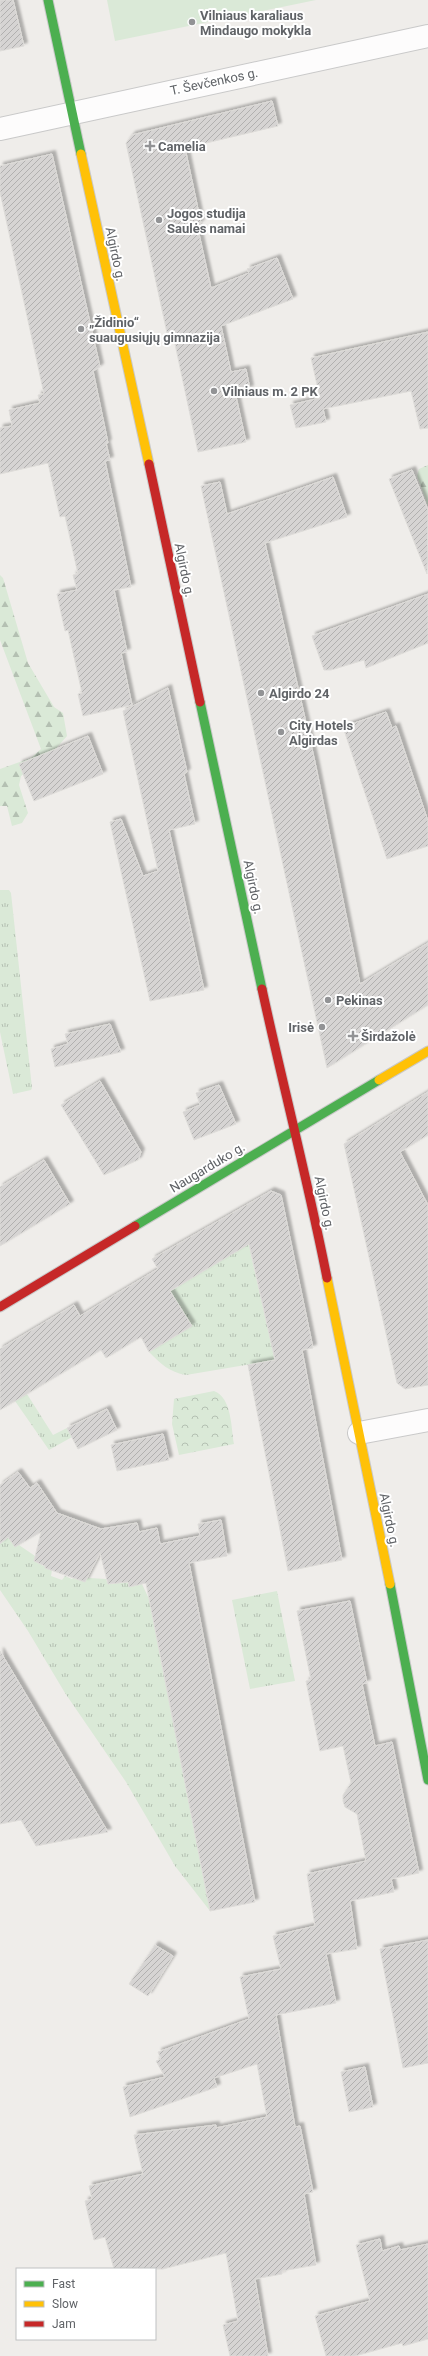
<svg xmlns="http://www.w3.org/2000/svg" width="428" height="2356" font-family="Roboto,sans-serif">
<defs>
<pattern id="grass-tufts" width="24" height="20" patternUnits="userSpaceOnUse"><rect width="24" height="20" fill="#dae9d7"/><path d="M3 7l-1-3M5 7V3M7 7l1-3M15 17l-1-3M17 17v-4M19 17l1-3" fill="none" stroke="#b4c0b2"/></pattern>
<pattern id="forest-firs" width="22" height="20" patternUnits="userSpaceOnUse"><rect width="22" height="20" fill="#dae9d7"/><path d="M5 1l3.5 6h-7zM16 11l3.5 6h-7z" fill="#b4c0b2"/></pattern>
<pattern id="park-crowns" width="20" height="18" patternUnits="userSpaceOnUse"><rect width="20" height="18" fill="#dae9d7"/><path d="M2 6a3 3 0 1 1 6 0M12 15a3 3 0 1 1 6 0" fill="none" stroke="#b4c0b2"/></pattern>
<pattern id="building-hatch" width="6" height="6" patternUnits="userSpaceOnUse"><rect width="6" height="6" fill="#d6d4d3"/><path d="M-1 1l2-2M0 6l6-6M5 7l2-2" fill="none" stroke="#b1b0af"/></pattern>
<filter id="shadow"><feDropShadow dx="3.5" dy="-3.5" stdDeviation="1" flood-color="#0004"/></filter>
</defs>
<rect width="100%" height="100%" fill="#efedea"/>
<g fill="url(#grass-tufts)">
<polygon points="0,890 9,890 11,893 32,1088 31,1090 13,1094 0,1032"/>
<path d="M 258,1234 L 251,1255 L 275,1360 L 186,1375 C 169,1372 161,1364 149,1352 L 191,1326 L 170,1291 L 213,1265 Z"/>
<polygon points="27,1394 53,1435 67,1428 72,1437 49,1450 15,1401"/>
<polygon points="0,1532 35,1556 34,1561 52,1570 51,1576 62,1580 65,1576 72,1579 74,1577 106,1579 108,1584 119,1581 120,1583 128,1582 142,1584 149,1599 210,1911 175,1866 126,1782 65,1693 28,1631 0,1590"/>
<polygon points="277,1591 295,1681 250,1689 232,1600"/>
</g>
<g fill="url(#forest-firs)">
<polygon points="428,465 428,506 417,476 419,469"/>
<polygon points="0,575 3,578 28,663 54,707 63,713 67,736 53,752 21,776 19,785 28,813 22,823 12,826 7,806 0,806 0,769 31,758 41,749 0,640"/>
</g>
<path fill="url(#park-crowns)" d="M 214,1391 C 232,1398 231,1427 234,1444 L 179,1455 L 172,1424 L 174,1399 Z"/>
<polygon fill="#dae9d7" points="107,0 316,0 115,41"/>
<g fill="url(#building-hatch)" stroke="#dedcd9" filter="url(#shadow)">
<polygon points="0,0 13,0 24,46 0,51"/>
<polygon points="272,101 278,126 185,148 201,223 197,225 211,288 249,273 247,269 277,258 293,299 221,326 231,372 246,369 250,389 235,392 246,442 198,452 172,330 167,333 126,143 132,135"/>
<polygon points="52,154 100,367 93,371 108,443 106,443 110,460 105,461 131,587 114,590 127,652 121,653 132,705 83,716 78,694 82,693 68,630 65,631 57,594 77,590 73,575 78,574 65,516 60,517 48,463 0,474 0,428 12,426 9,410 40,403 38,395 44,394 0,192 0,166"/>
<polygon points="428,332 428,428 420,429 411,391 323,409 326,422 296,428 290,405 320,398 311,358"/>
<polygon points="412,470 428,510 427,574 389,479"/>
<polygon points="333,477 347,517 265,543 315,762 360,984 428,943 428,1005 327,1068 201,486 220,482 227,514"/>
<polygon points="428,594 428,643 366,668 364,660 331,670 324,670 312,636"/>
<polygon points="168,688 187,772 184,774 195,824 169,830 204,990 150,1001 110,822 121,819 143,876 158,871 123,711"/>
<polygon points="386,712 392,728 396,726 428,821 428,846 387,859 343,727"/>
<polygon points="88,736 103,774 34,801 19,764"/>
<polygon points="110,1024 121,1052 55,1067 51,1049 68,1044 65,1034"/>
<polygon points="100,1081 141,1152 138,1160 104,1175 61,1105"/>
<polygon points="219,1085 236,1124 194,1140 183,1112 200,1105 196,1093"/>
<polygon points="428,1092 428,1135 400,1152 428,1205 428,1385 405,1389 397,1383 344,1144"/>
<polygon points="44,1160 70,1204 0,1246 0,1187"/>
<polygon points="271,1191 281,1195 313,1348 302,1350 342,1560 288,1571 248,1365 275,1360 249,1244 170,1291 192,1326 149,1352 141,1337 106,1358 101,1350 0,1410 0,1349 74,1305 80,1316 158,1269 152,1259"/>
<polygon points="107,1409 117,1430 78,1449 67,1428"/>
<polygon points="163,1434 169,1460 117,1471 111,1445"/>
<polygon points="18,1472 30,1488 37,1483 57,1513 101,1529 137,1523 139,1532 157,1528 160,1544 200,1536 198,1524 221,1520 227,1556 189,1563 255,1902 210,1911 146,1583 129,1587 128,1582 108,1584 100,1553 85,1582 45,1568 45,1566 34,1561 41,1532 15,1547 8,1537 0,1544 0,1485"/>
<polygon points="350,1601 367,1683 362,1684 375,1746 392,1742 419,1873 391,1879 394,1892 350,1901 357,1949 326,1954 336,2003 276,2015 295,2127 300,2126 313,2192 304,2194 316,2265 282,2271 282,2274 255,2279 268,2356 230,2356 223,2325 238,2321 226,2253 163,2269 114,2269 105,2237 94,2240 85,2201 92,2199 89,2186 143,2174 134,2135 216,2125 216,2128 267,2117 257,2064 214,2078 217,2087 130,2117 123,2087 165,2077 156,2061 161,2059 158,2052 249,2019 240,1977 281,1969 273,1936 315,1926 307,1874 366,1861 357,1814 345,1807 343,1801 343,1795 351,1783 343,1746 320,1751 306,1681 311,1680 297,1611"/>
<polygon points="0,1651 108,1832 36,1846 21,1820 0,1824"/>
<polygon points="428,1940 428,2063 403,2068 380,1949"/>
<polygon points="155,1945 173,1956 148,1996 129,1984"/>
<polygon points="365,2067 373,2107 349,2112 341,2072"/>
<polygon points="380,2239 382,2251 399,2246 400,2250 428,2244 428,2339 403,2346 402,2343 355,2356 326,2356 315,2316 370,2301 356,2245"/>
</g>
<g fill="none" stroke-linecap="round" stroke-linejoin="round">
<g stroke="#c9c9c9" stroke-width="24">
<g id="street">
<polyline points="0,129 428,36"/>
<polyline points="359,1433 428,1420"/>
</g>
</g>
<g stroke="#c9c9c9" stroke-width="11">
<g id="fast">
<polyline points="48,0 81,154"/>
<polyline points="200,702 262,989"/>
<polyline points="135,1226 379,1080"/>
<polyline points="390,1584 428,1780"/>
</g>
</g>
<g stroke="#c9c9c9" stroke-width="11">
<g id="slow">
<polyline points="81,154 149,464"/>
<polyline points="379,1080 428,1051"/>
<polyline points="327,1278 390,1584"/>
</g>
</g>
<g stroke="#c9c9c9" stroke-width="11">
<g id="jam">
<polyline points="149,464 200,702"/>
<path d="M 262,989 C 283,1086 308,1181 327,1278"/>
<polyline points="0,1307 135,1226"/>
</g>
</g>
<use href="#street" stroke="#fdfcfc" stroke-width="22"/>
<use href="#fast" stroke="#4caf50" stroke-width="9"/>
<use href="#slow" stroke="#ffc107" stroke-width="9"/>
<use href="#jam" stroke="#c62828" stroke-width="9"/>
</g>
<g fill="#929395" stroke="#fff" stroke-width="1.5">
<circle cx="192" cy="22" r="4"/>
<path d="M148 140h4v4h4v4h-4v4h-4v-4h-4v-4h4z"/>
<circle cx="159" cy="220" r="4"/>
<circle cx="81" cy="329" r="4"/>
<circle cx="214" cy="391" r="4"/>
<circle cx="261" cy="693" r="4"/>
<circle cx="281" cy="732" r="4"/>
<circle cx="328" cy="1000" r="4"/>
<circle cx="322" cy="1027" r="4"/>
<path d="M351 1030h4v4h4v4h-4v4h-4v-4h-4v-4h4z"/>
</g>
<g text-anchor="middle" stroke-width="4" stroke-linejoin="round" paint-order="stroke">
<g font-size="13" font-weight="bold" fill="#606367" stroke="#fff" text-anchor="start">
<text x="200" y="20">Vilniaus karaliaus<tspan x="200" dy="15">Mindaugo mokykla</tspan></text>
<text x="158" y="151">Camelia</text>
<text x="167" y="218">Jogos studija<tspan x="167" dy="15">Saulės namai</tspan></text>
<text x="89" y="327">„Židinio“<tspan x="89" dy="15">suaugusiųjų gimnazija</tspan></text>
<text x="222" y="396">Vilniaus m. 2 PK</text>
<text x="269" y="698">Algirdo 24</text>
<text x="289" y="730">City Hotels<tspan x="289" dy="15">Algirdas</tspan></text>
<text x="336" y="1005">Pekinas</text>
<text x="314" y="1032" text-anchor="end">Irisė</text>
<text x="361" y="1041">Širdažolė</text>
</g>
<g font-size="13" fill="#606367" stroke="#fff">
<text transform="translate(214 81) rotate(-12)" y="5">T. Ševčenkos g.</text>
<text transform="translate(116 254) rotate(78)" y="5">Algirdo g.</text>
<text transform="translate(185 570) rotate(78)" y="5">Algirdo g.</text>
<text transform="translate(254 887) rotate(78)" y="5">Algirdo g.</text>
<text transform="translate(207 1167) rotate(-31)" y="5">Naugarduko g.</text>
<text transform="translate(325 1203) rotate(78)" y="5">Algirdo g.</text>
<text transform="translate(390 1520) rotate(78)" y="5">Algirdo g.</text>
</g>
</g>
<rect x="16" y="2268" width="140" height="72" fill="#ffffff" stroke="#bfc1c2"/>
<rect x="24" y="2281" width="20" height="6" fill="#4caf50" stroke="#bfc1c2"/>
<text x="52" y="2288" font-size="12" fill="#606367">Fast</text>
<rect x="24" y="2301" width="20" height="6" fill="#ffc107" stroke="#bfc1c2"/>
<text x="52" y="2308" font-size="12" fill="#606367">Slow</text>
<rect x="24" y="2321" width="20" height="6" fill="#c62828" stroke="#bfc1c2"/>
<text x="52" y="2328" font-size="12" fill="#606367">Jam</text>
</svg>
